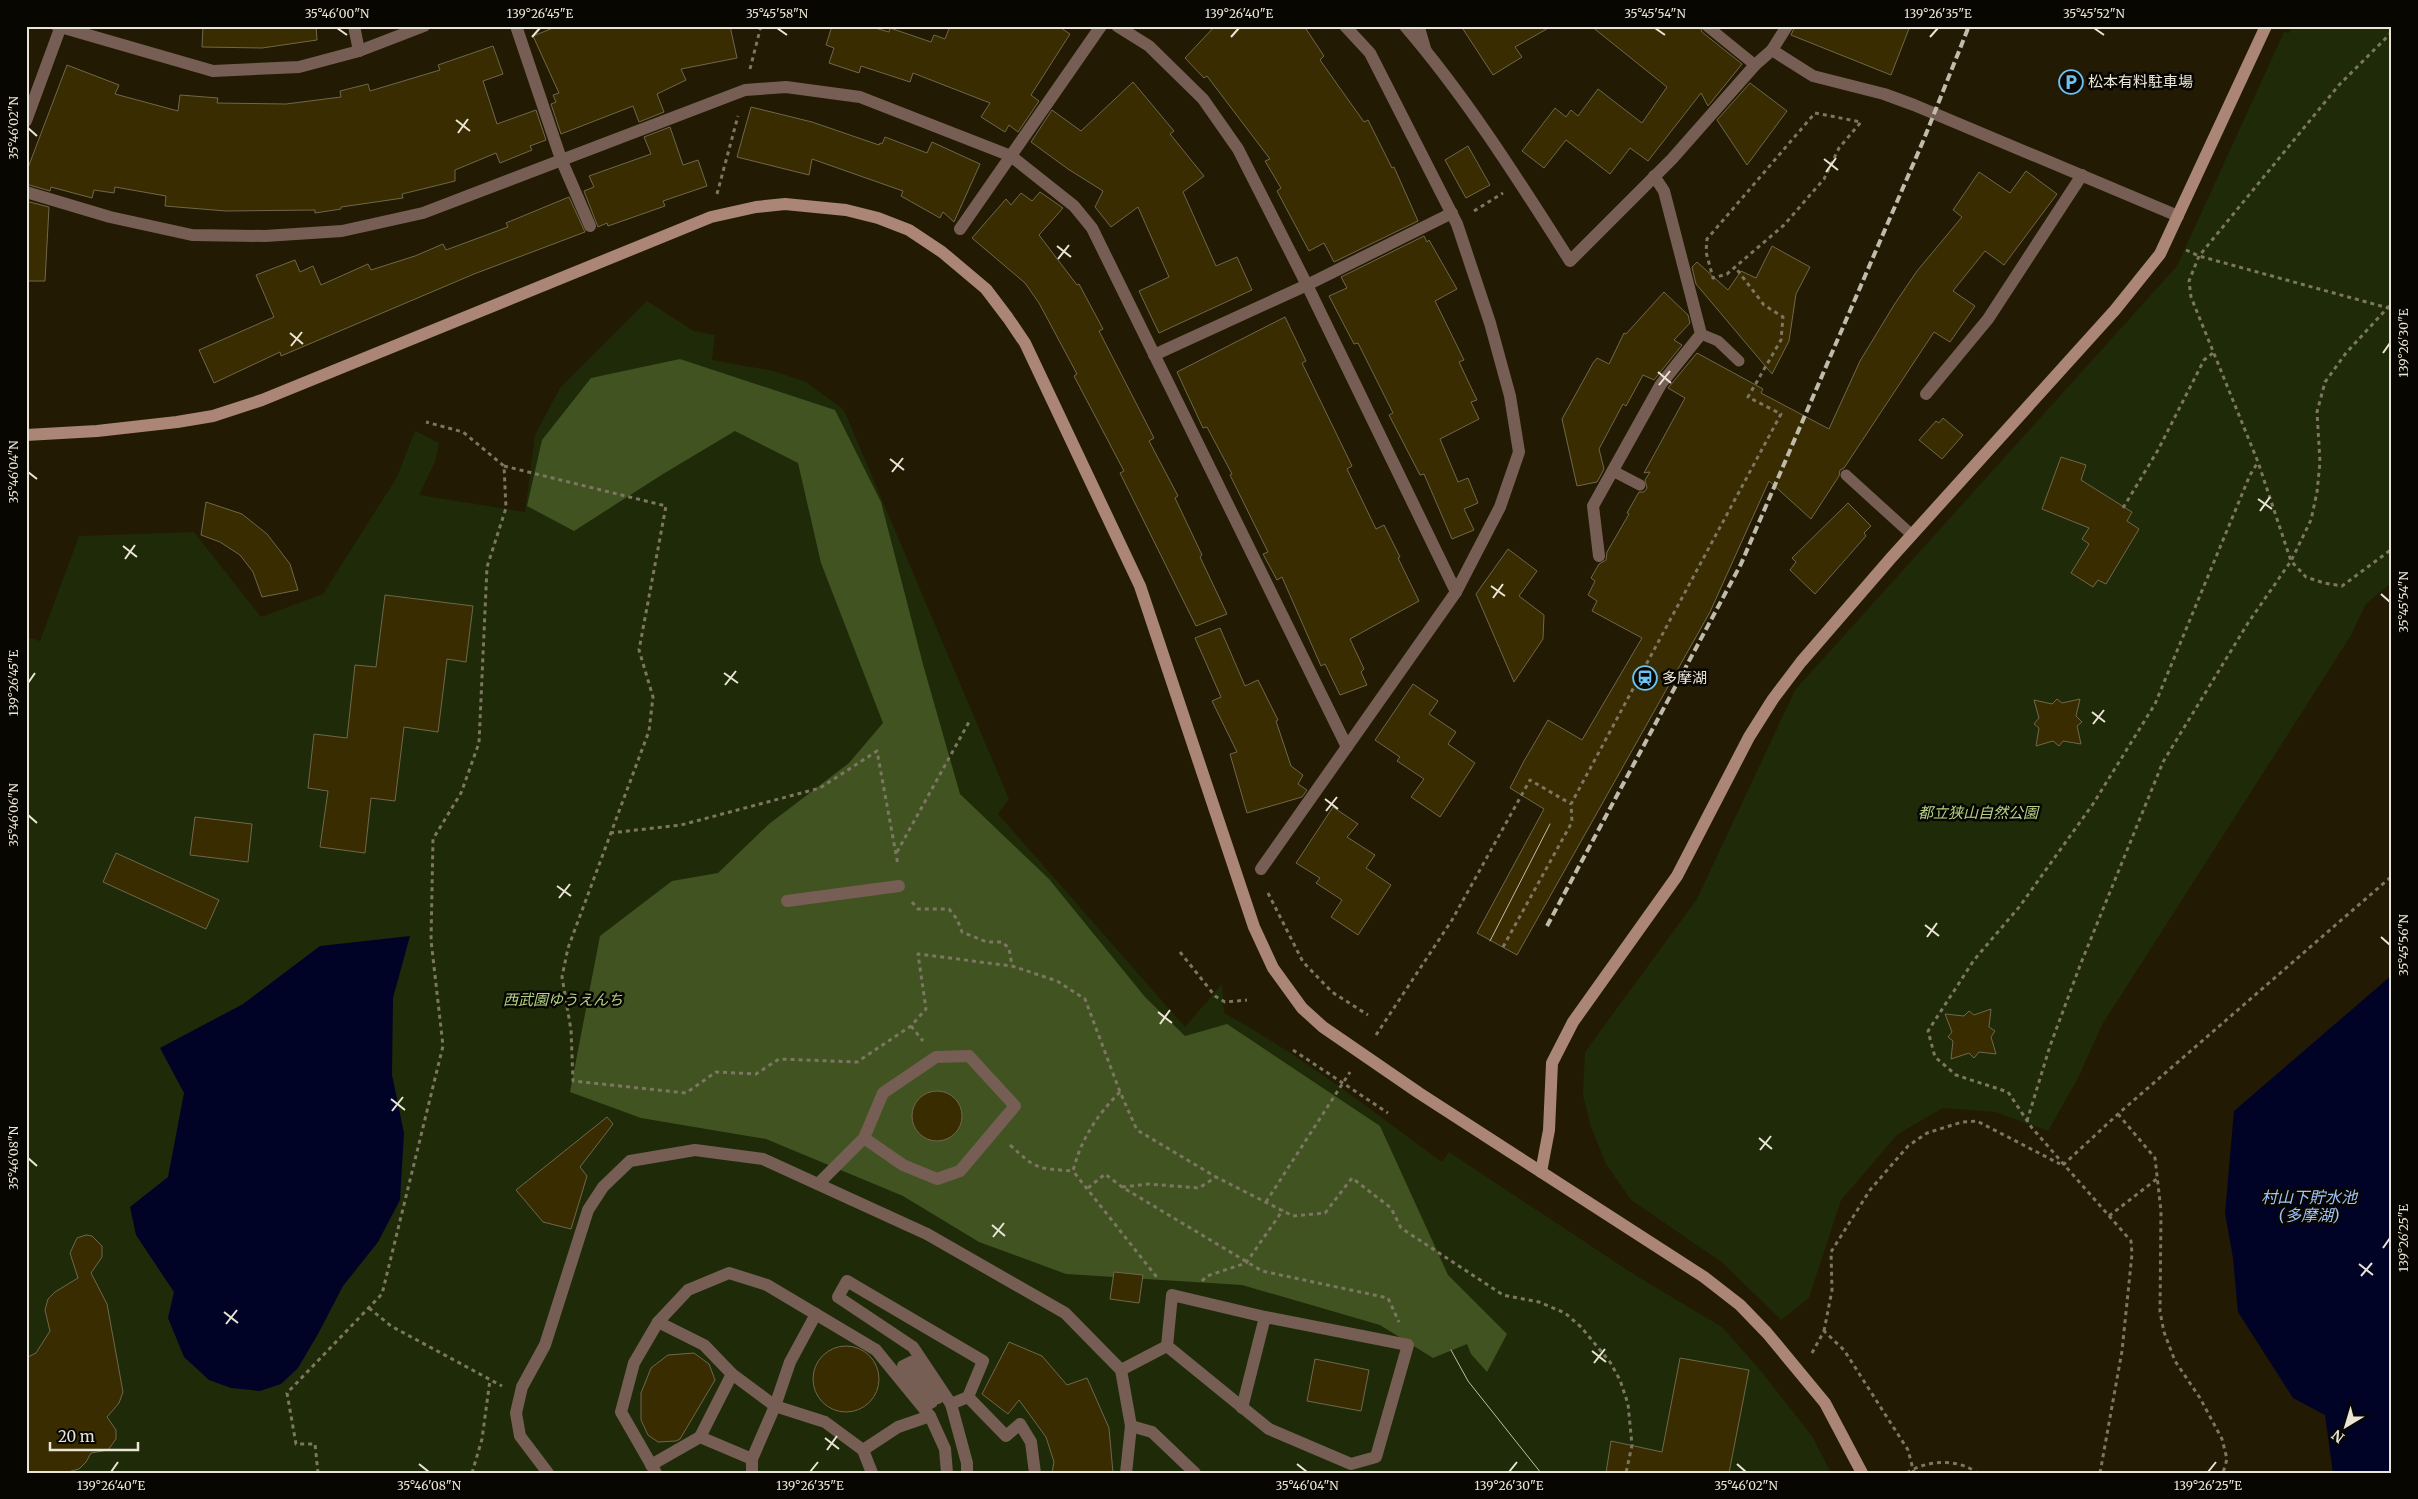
<svg xmlns="http://www.w3.org/2000/svg" width="2418" height="1499" font-family="Merriweather,'Noto Sans JP',serif">
<rect width="100%" height="100%" fill="#221a02"/>
<g fill="#1f2b08">
<polygon points="2292,26 2392,26 2392,582 2366,604 2350,637 2102,1025 2078,1078 2048,1131 1995,1112 1943,1108 1898,1134 1841,1200 1809,1298 1781,1320 1723,1263 1631,1200 1606,1164 1591,1127 1583,1095 1585,1052 1697,899 1795,690 2177,266 2284,32 2289,33"/>
<path d="M 647,301 L 694,331 L 715,335 L 712,360 L 774,371 L 806,382 L 844,410 L 1009,799 L 998,814 L 1185,1027 L 1222,984 L 1224,1013 C 1301,1055 1371,1110 1442,1162 L 1449,1152 L 1635,1275 L 1722,1327 L 1761,1371 L 1812,1436 L 1831,1473 L 26,1473 L 26,637 L 40,641 L 79,536 L 194,532 L 261,617 L 323,594 L 397,477 L 415,431 L 439,443 L 435,462 L 419,495 L 525,512 L 535,435 L 560,388 Z"/>
</g>
<polygon fill="#415321" points="680,359 835,410 881,502 924,668 960,794 1049,879 1145,997 1185,1036 1227,1024 1380,1126 1448,1275 1507,1334 1487,1372 1471,1354 1467,1344 1433,1358 1380,1325 1242,1285 1066,1274 979,1242 903,1196 766,1139 641,1118 570,1092 600,936 672,881 718,873 769,824 849,763 883,723 821,563 798,463 735,431 663,474 574,531 527,506 542,440 591,378"/>
<g fill="#000326">
<polygon points="410,936 393,998 392,1075 404,1133 400,1200 378,1242 343,1286 318,1334 298,1368 281,1384 260,1391 231,1388 209,1380 184,1357 168,1318 174,1292 136,1235 130,1207 168,1177 184,1093 160,1048 243,1004 320,946"/>
<polygon points="2392,975 2392,1473 2333,1473 2325,1415 2293,1398 2238,1312 2233,1258 2225,1213 2234,1111"/>
</g>
<g fill="#382c00" stroke="#70674c">
<polygon points="203,26 316,26 317,40 262,48 202,47"/>
<polygon points="558,26 730,26 737,58 681,69 686,80 657,94 664,112 639,122 633,106 561,134 551,104 556,102 553,95 559,93 533,36"/>
<polygon points="832,26 868,26 889,32 890,28 931,42 934,35 945,39 950,26 1058,26 1070,34 1031,95 1039,101 1018,132 1009,125 1005,132 981,117 990,103 913,73 910,82 861,66 859,73 829,63 834,48 826,45"/>
<polygon points="1215,26 1304,26 1324,56 1320,60 1364,122 1368,120 1392,168 1394,167 1418,221 1334,262 1324,243 1309,251 1277,191 1281,188 1265,161 1270,159 1207,76 1204,78 1185,58"/>
<polygon points="1461,26 1552,26 1515,47 1522,57 1493,75"/>
<polygon points="1591,26 1700,26 1702,32 1742,64 1708,106 1701,93 1648,161 1630,148 1610,174 1566,140 1544,168 1522,151 1555,108 1566,117 1571,110 1578,116 1598,89 1642,123 1667,87"/>
<polygon points="1795,26 1910,26 1891,75 1791,35"/>
<polygon points="493,46 503,74 483,81 497,124 536,110 546,140 530,146 532,150 500,163 496,153 455,170 455,181 402,194 403,198 341,207 341,209 315,213 315,210 226,211 165,206 166,196 115,187 114,193 94,190 92,198 51,187 50,191 26,184 26,173 67,65 119,85 115,94 178,111 180,95 218,98 217,103 286,104 341,97 340,91 368,84 370,91 440,70 438,65"/>
<polygon points="1133,82 1174,131 1170,134 1204,176 1183,192 1216,266 1237,257 1252,290 1159,333 1139,291 1169,277 1138,207 1111,227 1095,207 1103,191 1068,169 1031,142 1052,110 1081,131"/>
<polygon points="1750,83 1787,111 1747,165 1717,120"/>
<polygon points="751,107 812,122 879,145 880,143 882,144 885,137 927,153 932,142 980,164 954,222 943,212 940,218 901,196 903,191 812,159 809,175 737,157"/>
<polygon points="670,127 683,165 698,160 707,186 663,201 665,206 608,226 607,223 598,227 584,191 594,187 589,176 651,154 644,137"/>
<polygon points="1468,146 1490,185 1466,198 1445,160"/>
<polygon points="2026,171 2057,194 2004,265 1985,251 1953,291 1975,306 1950,342 1934,332 1844,468 1840,470 1839,476 1811,519 1769,481 1710,612 1517,955 1477,933 1544,809 1510,788 1524,761 1548,720 1582,740 1642,638 1592,611 1597,601 1588,595 1595,581 1591,578 1599,564 1606,560 1607,552 1629,514 1627,513 1639,492 1644,492 1647,488 1645,480 1650,472 1644,473 1685,398 1668,388 1697,353 1763,389 1761,393 1829,429 1860,361 1894,305 1917,271 1962,217 1953,210 1979,172 2010,193"/>
<polygon points="1040,192 1063,208 1039,235 1077,285 1079,284 1103,329 1099,331 1154,438 1149,441 1178,496 1175,498 1202,555 1200,557 1227,614 1196,626 1120,473 1124,471 1074,376 1077,374 1039,303 1025,283 972,238 1006,199 1011,205 1021,193 1032,201"/>
<polygon points="569,197 585,232 474,274 281,356 280,352 214,383 199,350 274,317 256,275 295,260 300,272 313,266 321,285 368,264 371,270 415,256 443,244 446,250 508,227 506,223"/>
<polygon points="26,201 49,207 45,281 26,281"/>
<polygon points="1424,236 1427,242 1429,240 1457,289 1435,301 1464,360 1459,362 1477,400 1471,402 1479,419 1440,439 1458,482 1468,478 1478,503 1464,509 1474,530 1452,539 1424,474 1420,475 1389,415 1393,413 1358,343 1354,344 1329,296 1347,288 1341,277"/>
<polygon points="1772,246 1810,267 1796,294 1789,341 1772,374 1696,284 1692,267 1697,262 1728,290 1741,271 1756,278"/>
<polygon points="1664,292 1688,315 1690,323 1674,340 1682,345 1654,380 1643,375 1626,406 1623,404 1599,449 1604,469 1597,482 1577,486 1562,419 1593,363 1597,358 1609,364 1624,333 1626,334"/>
<polygon points="1285,317 1306,361 1302,363 1352,466 1347,469 1376,529 1384,525 1400,557 1398,558 1419,601 1350,639 1364,669 1361,672 1367,685 1340,695 1325,664 1321,666 1282,577 1277,580 1263,554 1268,552 1230,475 1232,474 1207,427 1203,428 1177,372"/>
<polygon points="1943,418 1963,435 1942,459 1919,440 1936,421 1939,423"/>
<polygon points="2061,457 2086,465 2081,480 2132,512 2127,521 2139,529 2106,584 2098,580 2093,587 2071,573 2089,544 2082,539 2089,528 2042,509"/>
<polygon points="206,502 242,514 267,534 290,564 298,590 262,597 253,572 240,555 220,542 201,535"/>
<polygon points="1848,503 1871,526 1864,533 1866,536 1815,594 1790,570 1796,562 1792,558"/>
<polygon points="1508,549 1537,571 1519,596 1544,615 1543,639 1514,682 1476,594"/>
<polygon points="385,595 473,606 466,662 447,659 438,732 404,727 395,801 371,798 365,853 320,847 328,791 308,788 314,734 347,738 355,665 376,667"/>
<polygon points="1220,628 1245,686 1258,680 1278,720 1276,721 1291,766 1303,775 1298,784 1307,790 1302,797 1247,813 1230,754 1237,752 1212,701 1221,697 1195,638"/>
<polygon points="1413,684 1438,701 1429,714 1456,732 1448,744 1475,763 1440,817 1411,797 1424,779 1397,761 1400,757 1375,740"/>
<polygon points="2057,699 2062,703 2080,699 2076,716 2082,722 2077,726 2081,744 2063,741 2059,746 2053,741 2036,746 2039,728 2034,724 2039,718 2034,700 2052,704"/>
<polygon points="1333,807 1358,824 1347,837 1375,855 1366,868 1391,885 1358,935 1331,917 1342,900 1316,883 1320,878 1296,863"/>
<polygon points="195,817 252,824 248,862 190,855"/>
<polygon points="116,853 219,900 206,929 103,882"/>
<polygon points="1991,1009 1989,1027 1995,1031 1991,1037 1996,1054 1979,1052 1974,1058 1969,1053 1951,1059 1953,1041 1948,1037 1952,1032 1945,1014 1964,1016 1969,1011 1974,1015"/>
<circle cx="937" cy="1116" r="25"/>
<polygon points="607,1117 613,1124 580,1167 587,1176 571,1229 543,1222 516,1190"/>
<polygon points="86,1235 92,1236 102,1246 102,1257 91,1273 107,1304 123,1392 119,1403 107,1417 116,1430 116,1439 108,1450 91,1453 86,1462 79,1469 64,1473 26,1473 26,1358 36,1353 50,1331 45,1310 48,1299 55,1292 78,1278 70,1253 77,1238"/>
<polygon points="1114,1272 1143,1275 1139,1303 1110,1299"/>
<polygon points="1009,1342 1042,1356 1067,1385 1087,1378 1109,1428 1113,1473 1052,1473 1054,1462 1046,1437 1019,1400 1008,1414 982,1394"/>
<circle cx="846" cy="1379" r="33"/>
<polygon points="694,1353 709,1364 715,1380 680,1439 676,1441 658,1442 648,1435 641,1420 641,1393 651,1368 668,1355"/>
<polygon points="1680,1358 1749,1370 1729,1473 1606,1473 1611,1441 1662,1452"/>
<polygon points="1315,1359 1369,1370 1361,1411 1307,1401"/>
</g>
<g fill="none" stroke-linecap="round" stroke-linejoin="round">
<g stroke="#7c7662" stroke-width="3" stroke-dasharray="4 4" stroke-linecap="butt">
<polyline points="2392,32 2339,85 2199,256 2189,281 2191,297 2258,462 2291,561 2306,577 2324,583 2342,586 2392,549"/>
<polyline points="750,69 761,26"/>
<polygon points="1815,113 1861,122 1839,148 1824,179 1784,225 1727,274 1713,278 1706,252 1707,239"/>
<polyline points="717,194 738,116"/>
<polyline points="1474,211 1503,193"/>
<polyline points="2186,250 2199,256 2392,309"/>
<polyline points="504,466 666,506 639,650 653,697 649,731 568,948 562,977 571,1030 573,1081 686,1093 716,1072 756,1074 779,1059 857,1062 911,1026 926,1009 918,954 1012,966 1057,981 1085,999 1120,1092 1137,1130 1216,1177"/>
<polyline points="2123,508 2158,450 2204,360 2213,353"/>
<polyline points="610,833 681,825 820,788 877,751 898,865"/>
<polyline points="897,852 969,722"/>
<polyline points="1268,893 1303,962 1332,992 1368,1015"/>
<polyline points="912,902 918,909 949,909 957,919 962,932 987,942 1002,942 1009,948 1012,966"/>
<polyline points="1503,947 1572,822 1571,804 1781,414 1748,397 1781,340 1783,317 1764,305 1735,267"/>
<polyline points="1180,952 1215,996 1225,1002 1247,1000"/>
<polyline points="911,1026 923,1041"/>
<polyline points="1376,1035 1452,920 1530,780 1571,804"/>
<polyline points="1293,1050 1388,1113"/>
<path d="M 1120,1092 C 1097,1115 1081,1139 1073,1171 L 1159,1280"/>
<polyline points="2118,1114 2155,1158 2161,1211 2160,1312 2164,1332 2175,1361 2200,1398 2222,1439 2227,1459 2223,1473"/>
<polyline points="2027,1121 2050,1046 2081,963 2163,762 2248,623 2291,561 2311,520 2317,492 2320,462 2317,412 2325,382 2346,353 2392,303"/>
<path d="M 1010,1145 C 1037,1170 1036,1168 1073,1171"/>
<polyline points="2063,1165 2118,1114 2392,876"/>
<polyline points="1122,1187 1149,1184 1199,1188 1216,1177 1293,1216 1325,1213 1352,1178 1391,1208 1401,1228 1503,1295 1539,1302 1565,1313 1581,1327 1610,1362 1620,1380 1628,1404 1632,1445 1626,1473"/>
<polyline points="1088,1188 1105,1174 1122,1187 1262,1271 1388,1298 1399,1322"/>
<polyline points="1266,1202 1350,1072"/>
<polyline points="2109,1216 2158,1178"/>
<polyline points="1202,1281 1207,1276 1246,1263 1283,1210"/>
<polyline points="369,1308 391,1326 502,1386"/>
<polyline points="1824,1331 1832,1290 1831,1252 1870,1190 1908,1146 1927,1133 1962,1122 1977,1121 2060,1164"/>
<polyline points="1812,1353 1824,1331 1844,1350 1908,1450 1914,1473"/>
<polyline points="318,1473 315,1444 296,1444 287,1393 382,1294 443,1046 431,940 433,839 461,793 479,743 487,567 506,508 504,466 463,432 426,422"/>
<polyline points="472,1473 482,1439 490,1380"/>
<path d="M 1907,1473 C 1926,1460 1958,1458 1977,1473"/>
<polyline points="2100,1473 2122,1351 2132,1254 2131,1241 2032,1128 2008,1092 1956,1075 1935,1057 1928,1031 1974,960 2020,906 2093,804 2155,704 2250,475 2258,462"/>
</g>
<g stroke="#765e54" stroke-width="11">
<polyline points="1419,26 1426,50"/>
<polyline points="1707,26 1755,65"/>
<polyline points="1701,334 1718,341 1739,361"/>
<polyline points="1613,471 1640,485"/>
<polyline points="1846,475 1912,535"/>
</g>
<g stroke="#765e54" stroke-width="12">
<polyline points="57,26 213,71 299,67 359,51 424,26"/>
<polyline points="354,26 359,51"/>
<polyline points="516,26 561,159 590,226"/>
<polyline points="1117,26 1149,46 1203,99 1238,149 1307,285 1456,592"/>
<path d="M 1405,26 C 1467,98 1519,181 1570,261 L 1672,159 L 1755,65 L 1772,50 L 1787,26"/>
<polyline points="1772,50 1813,76 1884,94 1914,105 2178,216"/>
<polyline points="26,121 61,26"/>
<polyline points="26,192 110,217 192,235 265,236 342,231 423,213 745,90 786,87 860,97 1011,156 1074,206 1092,228 1347,747"/>
<polyline points="960,229 1101,26"/>
<polyline points="1154,355 1307,285 1452,213"/>
<polyline points="1926,394 1988,319 2082,175"/>
<polyline points="1599,556 1593,506 1661,384 1701,334 1664,191 1654,176"/>
<polyline points="1261,869 1456,592 1500,507 1519,452 1510,396 1490,323 1457,224 1370,53 1345,26"/>
<polyline points="787,901 899,886"/>
<polyline points="818,1184 864,1138 883,1093 936,1057 969,1056 1015,1106 960,1171 937,1179 903,1165 864,1138"/>
<polygon points="847,1281 983,1361 968,1397 951,1404 913,1347 838,1297"/>
<polyline points="658,1322 704,1345 732,1374 775,1406 790,1362 816,1314"/>
<polyline points="1121,1370 1167,1346 1172,1295 1265,1317 1408,1345 1376,1457 1351,1464 1269,1429 1167,1346"/>
<polyline points="968,1397 1006,1436 1020,1424 1031,1442 1035,1473"/>
<polyline points="951,1404 967,1463 967,1473"/>
<polyline points="923,1407 932,1402 903,1366 911,1362 938,1398"/>
<polyline points="1242,1408 1265,1317"/>
<polyline points="1131,1426 1152,1432 1195,1473"/>
<polyline points="700,1437 732,1374"/>
<polyline points="863,1450 898,1427 930,1416"/>
<polyline points="651,1465 700,1437 752,1459"/>
<polyline points="548,1473 520,1436 516,1413 522,1387 545,1345 588,1210 603,1187 630,1161 695,1150 763,1159 927,1234 1065,1313 1121,1370 1131,1426 1126,1473"/>
<polyline points="656,1473 621,1412 634,1363 658,1322 688,1290 729,1273 767,1285 876,1350 930,1416 945,1449 947,1473"/>
<polyline points="752,1473 752,1459 775,1406 825,1422 863,1450 872,1473"/>
</g>
<g stroke="#ab8575" stroke-width="12">
<polyline points="26,435 97,431 177,422 213,416 262,400 711,217 756,207 785,204 846,210 878,218 909,230 942,252 986,289 1008,318 1025,343 1140,586 1254,927 1273,968 1302,1008 1323,1027 1419,1093 1704,1277 1740,1305 1767,1333 1825,1403 1862,1473"/>
<polyline points="1541,1172 1549,1130 1552,1063 1573,1022 1677,876 1749,737 1773,699 1801,662 1891,558 2115,310 2160,254 2266,26"/>
</g>
<g stroke="#c1bbab" stroke-width="1">
<polyline points="1490,941 1550,824"/>
<polyline points="1451,1350 1468,1381 1541,1473"/>
</g>
<polyline stroke="#c1bbab" stroke-width="4" stroke-dasharray="8 4" stroke-linecap="butt" points="1547,926 1741,564 1924,139 1969,26"/>
</g>
<path fill="none" stroke="#eae5d6" stroke-width="2" d="M 337,28 L 347,35M 777,28 L 787,35M 1655,28 L 1665,35M 2094,28 L 2104,35M 532,37 L 540,28M 1231,37 L 1239,28M 1930,37 L 1938,28M 456,120 L 470,131M 28,128 L 37,136M 458,133 L 468,119M 1824,159 L 1838,170M 1826,172 L 1836,158M 1057,246 L 1071,257M 1058,259 L 1069,245M 290,333 L 303,344M 291,346 L 302,332M 2383,353 L 2390,343M 1658,372 L 1671,383M 1659,385 L 1670,371M 890,459 L 904,470M 28,472 L 37,479M 892,472 L 903,458M 2258,499 L 2272,509M 2260,511 L 2270,497M 123,546 L 137,557M 125,559 L 135,545M 1491,586 L 1505,596M 2381,594 L 2390,602M 1493,598 L 1503,584M 724,673 L 738,683M 28,683 L 35,673M 725,685 L 736,671M 2092,712 L 2105,722M 2093,724 L 2104,710M 1325,799 L 1338,809M 1326,811 L 1337,797M 28,815 L 37,823M 557,886 L 571,896M 559,898 L 570,884M 1925,925 L 1939,936M 1927,937 L 1937,923M 2381,937 L 2390,945M 1158,1012 L 1172,1023M 1160,1024 L 1170,1010M 391,1099 L 405,1110M 392,1111 L 403,1097M 1759,1138 L 1772,1149M 1760,1150 L 1771,1136M 28,1158 L 37,1166M 992,1225 L 1005,1236M 993,1237 L 1004,1223M 2383,1248 L 2390,1238M 2359,1264 L 2373,1275M 2361,1276 L 2372,1263M 224,1312 L 238,1323M 226,1324 L 237,1310M 1592,1351 L 1606,1362M 1594,1363 L 1605,1349M 825,1438 L 839,1449M 827,1450 L 837,1436M 419,1464 L 429,1472M 1297,1464 L 1307,1472M 1737,1464 L 1746,1472M 111,1472 L 118,1462M 810,1472 L 818,1462M 1509,1472 L 1517,1462M 2208,1472 L 2216,1462"/>
<defs>
<g id="parking-ring" transform="scale(1.25)"><circle r="9.5" fill="#080601" stroke="#6dc2f3" stroke-width="1.5"/><path d="M-3.5-5.5H1a3.5 3.5 0 0 1 0 7H-1V5.5H-3.5ZM-1-3.4V-.6H.8a1.4 1.4 0 0 0 0-2.8Z" fill="#6dc2f3"/></g>
<g id="station-ring" transform="scale(1.25)"><circle r="9.5" fill="#080601" stroke="#6dc2f3" stroke-width="1.5"/><path d="M-3-6H3Q5-6 5-4V2Q5 4 3 4L4.5 6H3L1.5 4h-3L-3 6H-4.5L-3 4Q-5 4-5 2V-4Q-5-6-3-6ZM-3.5-4v3h7v-3ZM-3.5 1v1.5H-2V1ZM2 1v1.5H3.5V1Z" fill="#6dc2f3"/></g>
</defs>
<g fill-rule="evenodd">
<use href="#parking-ring" x="2071" y="82"/>
<use href="#station-ring" x="1645" y="678"/>
</g>
<g text-anchor="middle" stroke-width="5" stroke-linejoin="round" paint-order="stroke">
<g font-size="15" fill="#eae5d6" stroke="#080601" text-anchor="start">
<text x="2088" y="87">松本有料駐車場</text>
<text x="1662" y="683">多摩湖</text>
</g>
<g font-size="15" font-style="italic" fill="#b4d385" stroke="#080601">
<text x="1978" y="818">都立狭山自然公園</text>
<text x="563" y="1005">西武園ゆうえんち</text>
</g>
<g font-size="16" font-style="italic" fill="#a0c4fa" stroke="#080601">
<text x="2309" y="1203">村山下貯水池<tspan x="2309" dy="18">(多摩湖)</tspan></text>
</g>
</g>
<rect width="2418" height="1499" fill="none" stroke="#080601" stroke-width="55"/>
<g transform="translate(2346 1426) rotate(218)" stroke="#080601" stroke-width="4" paint-order="stroke">
<path d="M0-4L9 19L0 12L-9 19Z" fill="#eae5d6"/>
<text y="-8" font-size="14" font-weight="bold" text-anchor="middle" fill="#eae5d6">N</text>
</g>
<path d="M50 1442v8h88v-8" fill="none" stroke="#eae5d6" stroke-width="2.5"/>
<text x="58" y="1442" font-size="15" fill="#eae5d6" stroke="#080601" stroke-width="4" paint-order="stroke">20 m</text>
<rect x="28" y="28" width="2362" height="1444" fill="none" stroke="#eae5d6" stroke-width="2"/>
<g font-size="12" text-anchor="middle" fill="#eae5d6">
<text x="337" y="18">35°46'00"N</text>
<text x="540" y="18">139°26'45"E</text>
<text x="777" y="18">35°45'58"N</text>
<text x="1239" y="18">139°26'40"E</text>
<text x="1655" y="18">35°45'54"N</text>
<text x="1938" y="18">139°26'35"E</text>
<text x="2094" y="18">35°45'52"N</text>
<text transform="translate(14 128) rotate(-90)" y="4">35°46'02"N</text>
<text transform="translate(2404 343) rotate(-90)" y="4">139°26'30"E</text>
<text transform="translate(14 472) rotate(-90)" y="4">35°46'04"N</text>
<text transform="translate(2404 602) rotate(-90)" y="4">35°45'54"N</text>
<text transform="translate(14 683) rotate(-90)" y="4">139°26'45"E</text>
<text transform="translate(14 815) rotate(-90)" y="4">35°46'06"N</text>
<text transform="translate(2404 945) rotate(-90)" y="4">35°45'56"N</text>
<text transform="translate(14 1158) rotate(-90)" y="4">35°46'08"N</text>
<text transform="translate(2404 1238) rotate(-90)" y="4">139°26'25"E</text>
<text x="111" y="1490">139°26'40"E</text>
<text x="429" y="1490">35°46'08"N</text>
<text x="810" y="1490">139°26'35"E</text>
<text x="1307" y="1490">35°46'04"N</text>
<text x="1509" y="1490">139°26'30"E</text>
<text x="1746" y="1490">35°46'02"N</text>
<text x="2208" y="1490">139°26'25"E</text>
</g>
</svg>
